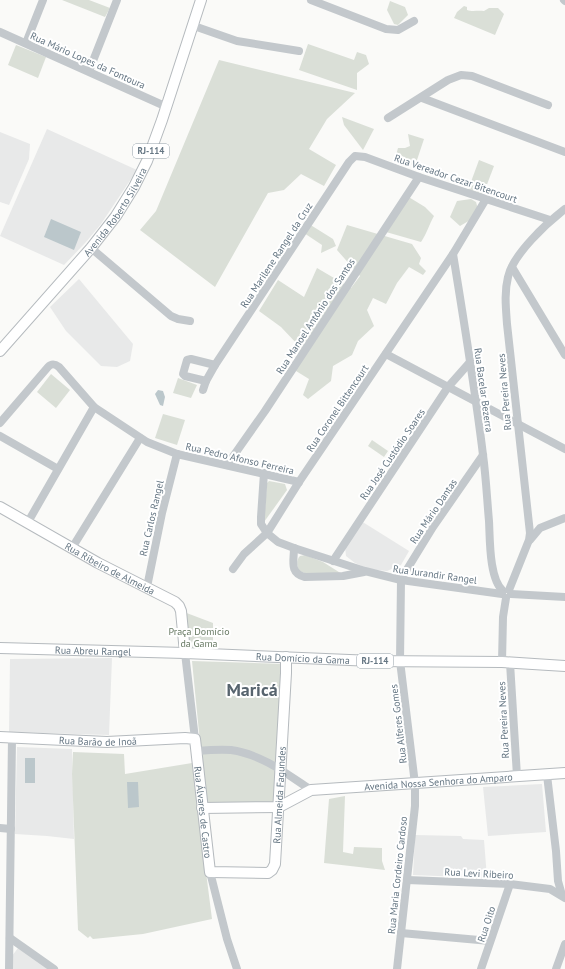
<svg xmlns="http://www.w3.org/2000/svg" width="565" height="969" font-family="'PT Sans',sans-serif">
<rect width="100%" height="100%" fill="#fafaf8"/>
<g fill="#e8e9e9">
<polygon points="47,129 137,170 101,224 86,242 64,265 0,236"/>
<polygon points="0,132 30,144 29,159 9,205 0,202"/>
<polygon points="79,279 133,344 130,361 117,367 101,366 66,331 50,307"/>
<polygon points="361,521 409,551 401,565 387,571 369,569 355,563 346,556 345,547"/>
<polygon points="112,658 109,735 9,732 10,659"/>
<polygon points="17,747 72,749 74,839 47,836 15,834"/>
<polygon points="542,784 546,832 488,836 483,787"/>
<polygon points="415,835 461,836 463,839 484,840 487,878 413,875"/>
<polygon points="18,948 49,969 12,969 12,956"/>
</g>
<g fill="#dadfd7">
<polygon points="62,0 89,0 110,8 105,17"/>
<polygon points="390,1 405,7 408,15 398,25 394,24 387,10"/>
<path d="M 464,6 L 467,7 L 467,10 C 473,12 477,10 484,11 L 489,8 L 498,8 L 504,14 L 495,35 L 454,18 L 457,12 Z"/>
<polygon points="308,44 354,60 357,52 366,55 369,64 357,73 357,90 299,70"/>
<polygon points="16,45 46,57 38,78 8,65"/>
<polygon points="219,60 355,93 327,119 309,149 336,165 324,186 301,174 284,190 268,193 215,287 140,230 156,211"/>
<polygon points="342,117 374,129 363,150 344,125"/>
<polygon points="408,134 424,139 415,166 405,162 405,157 396,155 398,148 405,148 410,146"/>
<polygon points="479,160 494,166 483,195 468,190"/>
<path d="M 407,196 L 425,207 L 434,216 C 429,225 427,233 421,242 L 386,232 Z"/>
<polygon points="471,199 476,202 478,209 472,219 460,226 450,217 457,201"/>
<polygon points="309,224 333,239 336,246 321,253 322,245 304,233"/>
<polygon points="347,225 412,244 421,258 419,264 426,271 423,275 409,267 397,283 386,304 373,298 367,310 374,326 358,341 352,355 333,366 331,381 308,399 303,395 309,379 296,371 299,346 281,327 259,311 278,280 304,297 317,268 351,288 360,276 337,250"/>
<polygon points="51,374 70,390 56,408 37,392"/>
<polygon points="178,378 197,385 191,398 173,393"/>
<polygon points="163,414 185,420 177,445 155,438"/>
<polygon points="372,440 388,451 384,457 368,446"/>
<polygon points="269,481 285,484 287,490 264,522 267,483"/>
<path d="M 305,555 L 323,562 L 342,574 L 305,573 L 299,571 C 297,566 296,560 300,556 Z"/>
<polygon points="184,612 213,623 213,651 187,651"/>
<polygon points="192,661 284,664 274,798 272,803 206,803"/>
<polygon points="73,752 124,754 125,774 192,763 212,919 143,934 93,939 90,936 88,938 78,930 72,774"/>
<polygon points="345,796 343,852 353,854 354,847 382,848 382,861 385,870 324,863 329,799"/>
</g>
<g fill="#bbc7cb">
<polygon points="51,219 81,232 74,250 44,237"/>
<polygon points="158,390 163,391 165,397 163,406 160,405 155,394"/>
<rect x="25" y="758" width="10" height="25"/>
<polygon points="138,782 139,807 128,808 127,782"/>
</g>
<g fill="none" stroke-linecap="round" stroke-linejoin="round">
<g stroke="#b5babe" stroke-width="12">
<g id="major">
<path id="s1" d="M 0,351 L 91,248 L 116,216 L 134,187 L 147,161 L 162,120 L 201,0"/>
<path id="s2" d="M 0,507 L 98,563 L 175,602 L 179,606 L 181,611 L 185,653"/>
<path id="s3" d="M 0,648 L 185,653 L 373,661 L 502,662 L 565,666"/>
<path id="s4" d="M 0,737 L 107,742 L 185,738 L 195,739 L 210,872 L 268,873 L 272,870 L 275,864 L 286,673 L 286,657"/>
<path id="s5" d="M 202,808 L 279,807 L 311,790 L 565,773"/>
</g>
</g>
<g stroke="#c3c8cc" stroke-width="8">
<polyline points="311,0 386,29 398,30 414,21"/>
<polyline points="564,0 565,1"/>
<polyline points="194,26 237,41 299,51"/>
<polyline points="0,32 167,107"/>
<polyline points="26,43 43,0"/>
<polyline points="89,71 117,0"/>
<polyline points="422,98 565,152"/>
<polyline points="388,118 448,80 461,75 472,76 548,105"/>
<path d="M 486,199 L 453,254 C 464,321 475,388 483,455 C 486,477 487,499 489,521 C 490,539 489,579 503,591"/>
<polyline points="91,248 171,316 178,319 190,321"/>
<polyline points="512,267 565,355"/>
<polyline points="386,354 565,449"/>
<polyline points="206,381 185,376 183,374 187,360 191,359 215,365"/>
<polyline points="203,390 206,381 215,365 349,162 355,156 365,157 419,177 550,220"/>
<path d="M 0,423 L 48,367 C 52,363 55,364 59,367 L 94,407 L 147,442 L 177,454 L 299,482"/>
<polyline points="0,436 58,469"/>
<polyline points="227,465 265,411 419,177"/>
<polyline points="264,473 261,517 261,524 267,533 278,542 294,548 365,571 401,580 502,594"/>
<polyline points="28,522 94,407"/>
<polyline points="530,540 540,528 565,518"/>
<polyline points="72,548 140,438"/>
<path d="M 294,548 C 294,561 289,573 305,577 L 343,576 L 364,572"/>
<polyline points="333,561 448,387 471,361"/>
<polyline points="233,569 244,554 267,533 299,482 453,254"/>
<polyline points="147,587 162,513 177,454"/>
<path d="M 509,590 L 529,540 L 530,533 L 507,324 C 506,309 504,293 508,277 C 513,254 547,223 565,209"/>
<polyline points="511,594 565,597"/>
<polyline points="185,653 195,739"/>
<polyline points="502,662 503,617 506,598"/>
<polyline points="510,663 517,776"/>
<path d="M 196,751 C 208,750 220,749 231,750 C 261,754 287,774 311,790"/>
<polyline points="547,775 556,851 558,881 562,895"/>
<polyline points="0,828 11,829"/>
<polyline points="210,872 227,939 237,969"/>
<polyline points="407,880 510,884 550,889 565,898"/>
<polyline points="401,933 490,941"/>
<polyline points="10,938 54,969"/>
<polyline points="9,969 12,738"/>
<polyline points="397,969 415,806 415,784 400,661 401,580 406,571 433,527 483,455"/>
<polyline points="481,969 510,884"/>
<polyline points="556,969 565,944"/>
</g>
<use href="#major" stroke="#fff" stroke-width="10"/>
</g>
<g text-anchor="middle" stroke-width="4" stroke-linejoin="round" paint-order="stroke">
<g fill="#fff" stroke="#939fa8" stroke-width="1">
<rect x="133" y="144" width="36" height="14" rx="3"/>
<rect x="357" y="654" width="36" height="14" rx="3"/>
</g>
<g font-size="9" font-weight="bold" fill="#657683">
<text x="151" y="154">RJ-114</text>
<text x="375" y="664">RJ-114</text>
</g>
<g font-size="10" fill="#657683" stroke="#fff">
<text transform="translate(88 60) rotate(24)" y="4">Rua Mário Lopes da Fontoura</text>
<text transform="translate(456 178) rotate(19)" y="4">Rua Vereador Cezar Bitencourt</text>
<text dy="4" stroke="none"><textPath href="#s1" startOffset="181">Avenida Roberto Silveira</textPath></text>
<text transform="translate(276 255) rotate(-57)" y="4">Rua Marilene Rangel da Cruz</text>
<text transform="translate(315 316) rotate(-57)" y="4">Rua Manoel Antônio dos Santos</text>
<text transform="translate(484 390) rotate(82)" y="4">Rua Bacelar Bezerra</text>
<text transform="translate(504 392) rotate(-95)" y="4">Rua Pereira Neves</text>
<text transform="translate(337 408) rotate(-56)" y="4">Rua Coronel Bittencourt</text>
<text transform="translate(392 454) rotate(-56)" y="4">Rua José Custódio Soares</text>
<text transform="translate(240 458) rotate(13)" y="4">Rua Pedro Afonso Ferreira</text>
<text transform="translate(433 511) rotate(-56)" y="4">Rua Mário Dantas</text>
<text transform="translate(151 518) rotate(-77)" y="4">Rua Carlos Rangel</text>
<text dy="4" stroke="none"><textPath href="#s2" startOffset="126">Rua Ribeiro de Almeida</textPath></text>
<text transform="translate(435 574) rotate(8)" y="4">Rua Jurandir Rangel</text>
<text dy="4" stroke="none"><textPath href="#s3" startOffset="93">Rua Abreu Rangel</textPath></text>
<text dy="4" stroke="none"><textPath href="#s3" startOffset="303">Rua Domício da Gama</textPath></text>
<text transform="translate(503 720) rotate(-93)" y="4">Rua Pereira Neves</text>
<text transform="translate(398 724) rotate(-97)" y="4">Rua Alferes Gomes</text>
<text dy="4" stroke="none"><textPath href="#s4" startOffset="98">Rua Barão de Inoã</textPath></text>
<text dy="4" stroke="none"><textPath href="#s5" startOffset="241">Avenida Nossa Senhora do Amparo</textPath></text>
<text dy="4" stroke="none"><textPath href="#s4" startOffset="468">Rua Almeida Fagundes</textPath></text>
<text dy="4" stroke="none"><textPath href="#s4" startOffset="269">Rua Álvares de Castro</textPath></text>
<text transform="translate(479 873) rotate(3)" y="4">Rua Levi Ribeiro</text>
<text transform="translate(397 875) rotate(-84)" y="4">Rua Maria Cordeiro Cardoso</text>
<text transform="translate(486 924) rotate(-72)" y="4">Rua Oito</text>
</g>
<g font-size="10" fill="#687a64" stroke="#fff">
<text x="199" y="635">Praça Domício<tspan x="199" dy="12">da Gama</tspan></text>
</g>
<g font-size="18" font-weight="bold" fill="#57646e" stroke="#fff">
<text x="252" y="696">Maricá</text>
</g>
</g>
</svg>
